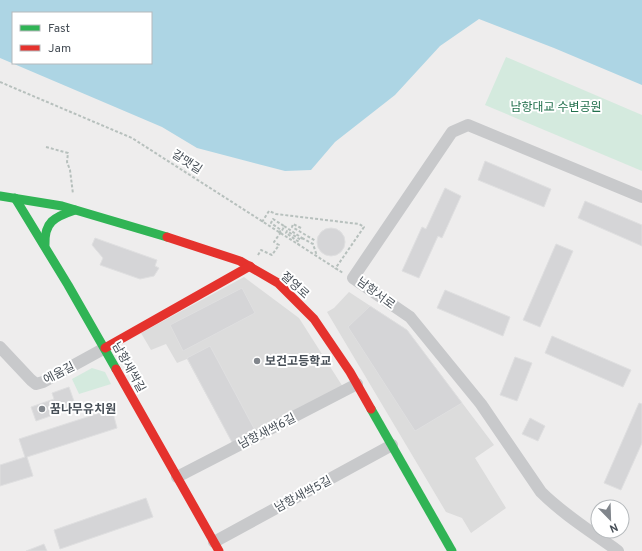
<svg xmlns="http://www.w3.org/2000/svg" width="642" height="551" font-family="Overpass,'Noto Sans KR',sans-serif">
<rect width="100%" height="100%" fill="#eeeded"/>
<g fill="#dcdcdc">
<polygon points="244,277 299,318 343,387 234,446 187,359 177,363 166,344 151,350 141,333"/>
<polygon points="349,292 407,330 494,445 475,458 506,508 471,533 462,518 446,512 327,312 334,308"/>
</g>
<g fill="#d4eade">
<polygon points="506,57 642,115 642,171 485,105"/>
<polygon points="92,368 105,372 111,384 79,394 72,379"/>
</g>
<path fill="#add5e4" fill-rule="evenodd" d="M 0,0 L 642,0 L 642,85 L 554,48 L 479,19 L 440,46 L 395,95 L 335,142 L 311,170 L 285,171 L 197,148 L 162,127 L 0,58 ZM 13,13 L 151,13 L 151,63 L 13,63 Z"/>
<g fill="#d5d5d7" stroke="#dfdfe0">
<polygon points="485,161 551,189 544,207 478,180"/>
<polygon points="445,188 461,196 442,238 438,236 419,278 402,271 422,227 426,229"/>
<polygon points="585,201 642,225 642,246 578,218"/>
<circle cx="331" cy="242" r="14"/>
<polygon points="95,238 157,260 155,266 159,268 154,276 140,279 100,265 103,258 92,245"/>
<polygon points="556,244 573,251 540,327 523,320"/>
<polygon points="242,288 255,313 183,351 170,325"/>
<polygon points="445,290 510,317 503,336 437,308"/>
<polygon points="370,306 407,330 462,403 415,431 348,327"/>
<polygon points="552,336 631,370 623,387 545,353"/>
<polygon points="210,346 257,434 234,446 187,358"/>
<polygon points="515,357 532,363 517,401 500,395"/>
<polygon points="69,387 76,407 36,421 31,407 54,399 52,393"/>
<polygon points="639,403 642,404 642,443 621,490 604,483"/>
<polygon points="112,409 117,428 27,457 33,476 0,486 0,465 25,457 19,439"/>
<polygon points="530,418 545,426 538,441 522,434"/>
<polygon points="146,498 153,517 60,549 54,530"/>
<polygon points="44,544 47,551 26,551"/>
</g>
<g fill="none" stroke-linecap="round" stroke-linejoin="round">
<g stroke="#b7c0bd" stroke-width="2" stroke-dasharray="3 2" stroke-linecap="butt">
<polyline points="0,82 132,138 343,273"/>
<polyline points="46,147 68,153 67,162 70,170 73,194"/>
<polyline points="262,222 269,211 276,214 359,224 364,227 335,269"/>
<polyline points="284,226 302,238 301,240 287,231 286,233 299,242 298,245"/>
<polyline points="301,228 293,224 292,227 316,241"/>
<polyline points="279,233 281,230 271,223 273,219 284,226 283,229"/>
<polyline points="302,238 313,244 316,253 315,256"/>
</g>
<g stroke="#c8c9cb" stroke-width="12">
<polyline points="0,347 31,380 36,384 43,382 105,348"/>
<polyline points="177,477 357,384"/>
<polyline points="214,542 392,445"/>
<path d="M 618,551 C 592,532 564,515 541,492 L 481,404 L 410,317 L 353,278 L 452,132 L 468,125 L 642,197"/>
</g>
<g stroke="#30b455" stroke-width="9">
<polyline points="0,196 62,206 167,237"/>
<polyline points="15,198 68,285 116,369"/>
<path d="M 45,245 C 44,222 54,217 75,210"/>
<polyline points="371,409 452,551"/>
</g>
<g stroke="#e5322d" stroke-width="9">
<polyline points="167,237 240,261 278,283 314,319 350,372 371,409"/>
<polyline points="105,348 250,266"/>
<polyline points="116,369 219,551"/>
</g>
<polyline stroke="#b7c0bd" stroke-width="2" stroke-dasharray="3 2" stroke-linecap="butt" points="258,255 261,250 272,255 279,245 274,242 283,229"/>
</g>
<g fill="#81868c" stroke="#fff" stroke-width="1.5">
<circle cx="257" cy="361" r="4"/>
<circle cx="42" cy="409" r="4"/>
</g>
<g text-anchor="middle" stroke-width="4" stroke-linejoin="round" paint-order="stroke">
<g font-size="12" fill="#216f4c" stroke="#fff">
<text x="556" y="111">남항대교 수변공원</text>
</g>
<g font-size="12" fill="#474f57" stroke="#fff">
<text transform="translate(187 162) rotate(33)" y="4">갈맷길</text>
<text transform="translate(295 285) rotate(42)" y="4">절영로</text>
<text transform="translate(376 293) rotate(37)" y="4">남항서로</text>
<text transform="translate(129 367) rotate(61)" y="4">남항새싹길</text>
<text transform="translate(59 373) rotate(-27)" y="4">에움길</text>
<text transform="translate(267 431) rotate(-27)" y="4">남항새싹6길</text>
<text transform="translate(303 494) rotate(-28)" y="4">남항새싹5길</text>
</g>
<g font-size="12" font-weight="bold" fill="#474f57" stroke="#fff" text-anchor="start">
<text x="265" y="365">보건고등학교</text>
<text x="50" y="413">꿈나무유치원</text>
</g>
</g>
<rect x="12" y="12" width="140" height="52" fill="#ffffff" stroke="#b5b9bc"/>
<rect x="20" y="25" width="20" height="6" fill="#30b455" stroke="#b5b9bc"/>
<text x="48" y="32" font-size="12" fill="#474f57">Fast</text>
<rect x="20" y="45" width="20" height="6" fill="#e5322d" stroke="#b5b9bc"/>
<text x="48" y="52" font-size="12" fill="#474f57">Jam</text>
<g transform="translate(610 519) rotate(157)"><circle r="19" fill="#ffffff" stroke="#b5b9bc"/>
<path d="M0-3L7 15L0 10L-7 15Z" fill="#81868c"/>
<text y="-6" font-size="11" font-weight="bold" text-anchor="middle" fill="#474f57">N</text>
</g>
</svg>
